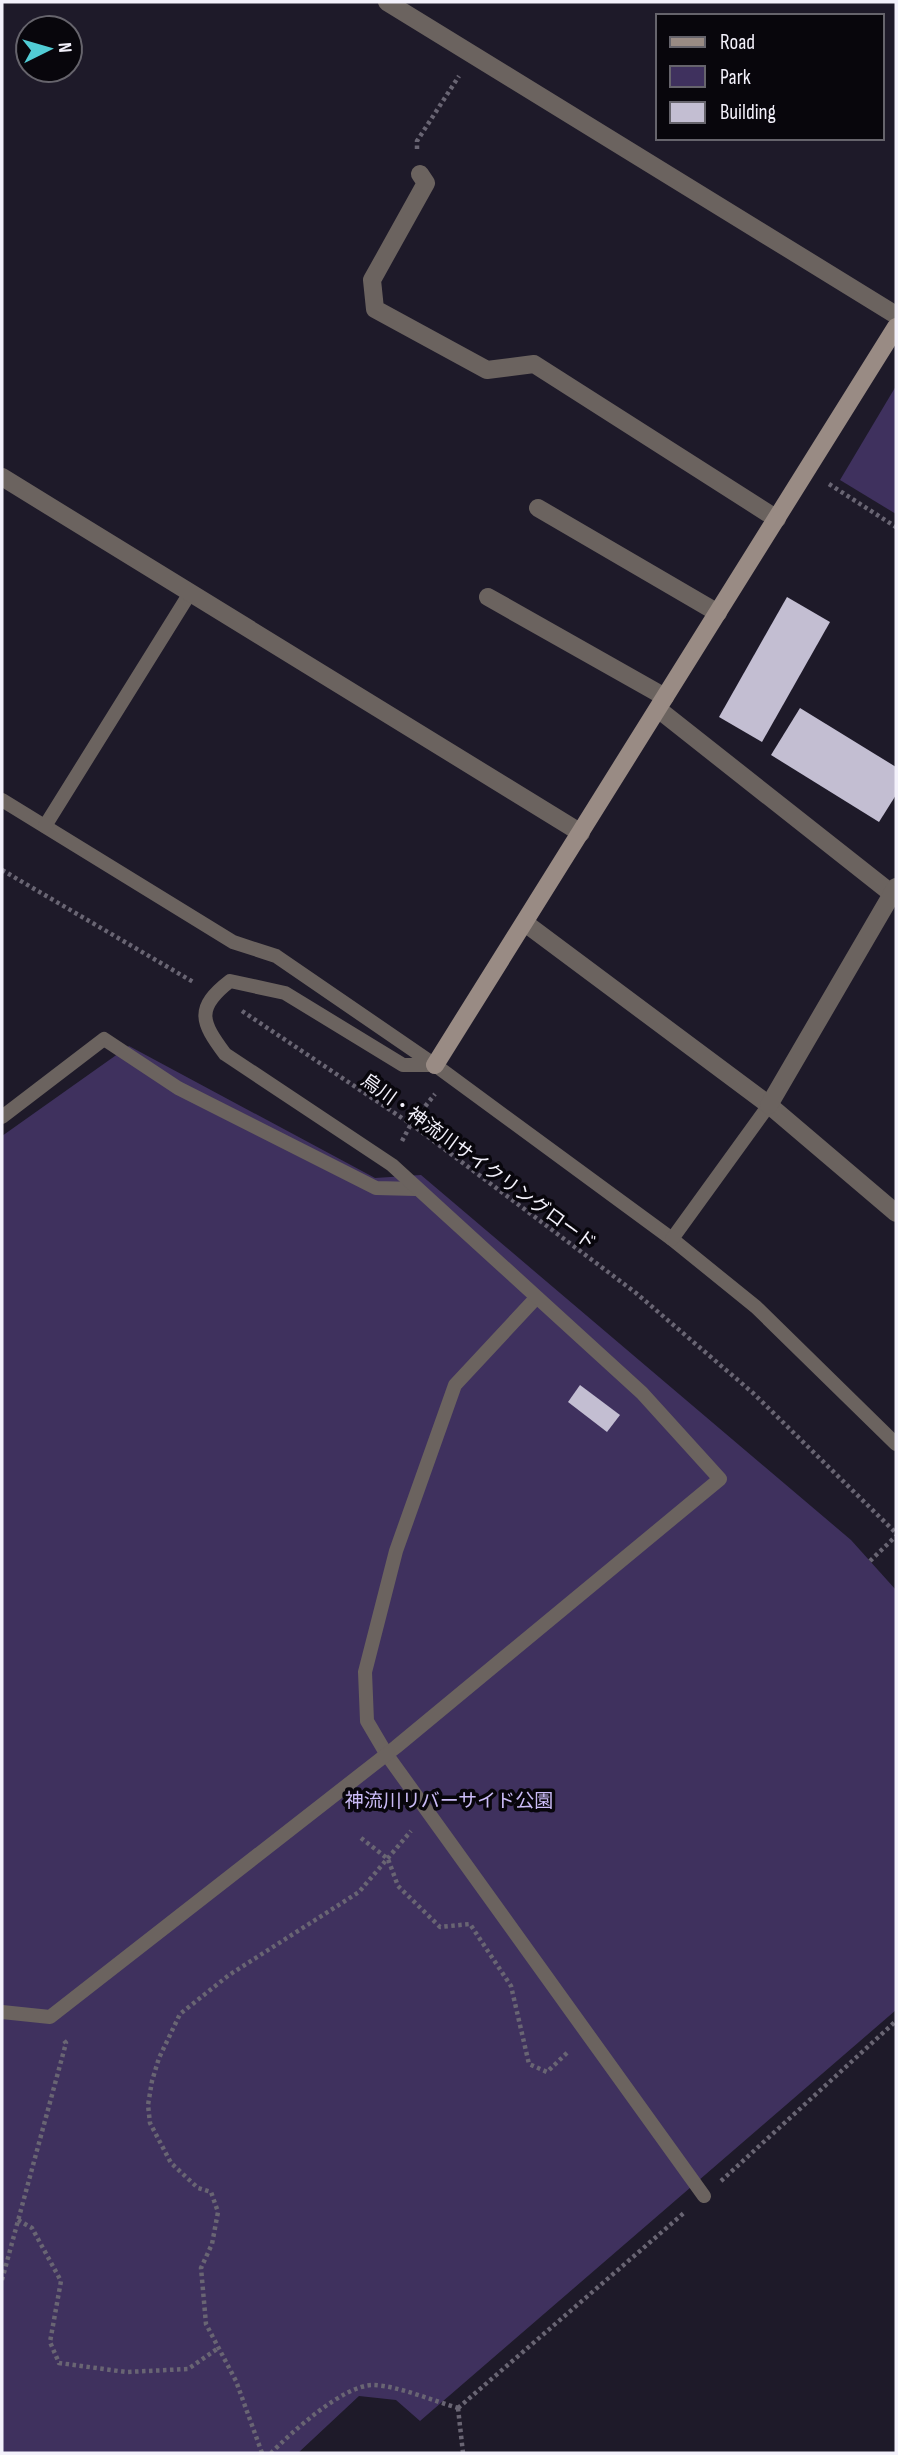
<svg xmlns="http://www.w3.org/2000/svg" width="898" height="2455" font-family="'Sofia Sans Condensed','Noto Sans JP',sans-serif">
<rect width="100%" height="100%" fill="#1e1a29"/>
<g fill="#3f315e">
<polygon points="896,386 896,514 840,480"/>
<polygon points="129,1046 375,1178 421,1175 851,1540 896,1590 896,2010 420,2421 396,2400 359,2396 298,2453 2,2453 2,1136"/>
</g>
<g fill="#c3bed2">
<polygon points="787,597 830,622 762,742 719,717"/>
<polygon points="800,708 896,767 896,795 879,822 771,755"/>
<polygon points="580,1385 620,1415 607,1432 568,1402"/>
</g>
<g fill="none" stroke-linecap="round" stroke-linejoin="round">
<g stroke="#696573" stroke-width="4.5" stroke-dasharray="3.5 3.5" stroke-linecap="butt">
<polyline points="417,149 417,141 459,76"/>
<polyline points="829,484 896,527"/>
<polyline points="2,870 195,983"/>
<polyline points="242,1011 411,1124 636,1293 753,1393 896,1533"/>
<polyline points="402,1141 411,1124 435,1094"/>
<polyline points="870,1561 896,1536"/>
<polyline points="361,1838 388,1859 398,1886 440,1927 470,1924 511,1986 529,2064 547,2072 569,2051"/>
<polyline points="721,2181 896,2021"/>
<polyline points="18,2220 32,2228 61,2281 50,2342 59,2363 126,2372 188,2369 217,2349"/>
<polyline points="2,2280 66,2043 62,2038"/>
<polyline points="458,2408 685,2212"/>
<polyline points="458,2408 463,2453"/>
<polyline points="262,2453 236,2381 206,2324 201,2268 212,2244 218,2212 211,2192 198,2188 171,2163 150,2123 148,2105 152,2081 159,2058 180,2014 229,1975 359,1892 411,1831"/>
<path d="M 271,2453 C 291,2433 344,2384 374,2385 C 398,2386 434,2401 458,2408"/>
</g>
<g stroke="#6b635f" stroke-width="14">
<polyline points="2,800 233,942 276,956 435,1065 672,1239 756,1307 896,1444"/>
<polyline points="45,826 190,593"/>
<polyline points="2,1117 104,1039 178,1088 376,1188 416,1189"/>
<polyline points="672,1239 769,1105"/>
<polyline points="536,1298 455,1385 396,1551 365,1672 367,1721 387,1755 704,2196"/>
<path d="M 2,2012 L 50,2017 L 396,1747 L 720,1479 L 642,1393 L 392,1165 L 225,1054 C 201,1022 195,1008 230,981 L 285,993 L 403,1065 L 435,1065"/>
</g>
<g stroke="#6b635f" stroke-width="18">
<polyline points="387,2 896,315"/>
<polyline points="420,174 426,183 372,280 375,309 487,370 534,364 777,519"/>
<polyline points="2,477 581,833"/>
<polyline points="538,508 718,613"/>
<polyline points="488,597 665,697"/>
<polyline points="658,709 896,897"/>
<polyline points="525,923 769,1105 896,1213"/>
<polyline points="769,1105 896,887"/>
</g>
<polyline stroke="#998b84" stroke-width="18" points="435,1065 896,327"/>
</g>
<g text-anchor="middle" stroke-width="7" stroke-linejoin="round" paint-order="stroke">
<g font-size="19" fill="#f3f1fb" stroke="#08060c">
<text transform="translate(479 1161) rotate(36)" y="7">烏川・神流川サイクリングロード</text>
</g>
<g font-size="19" fill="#cbbcf7" stroke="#08060c">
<text x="449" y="1807">神流川リバーサイド公園</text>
</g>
</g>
<rect width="898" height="2455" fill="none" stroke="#f3f1fb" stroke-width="7"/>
<rect x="656" y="14" width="228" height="126" fill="#08060c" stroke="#66646c" stroke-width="2"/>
<rect x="670" y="37" width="35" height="10" fill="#998b84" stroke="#66646c" stroke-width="2"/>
<text x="720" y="49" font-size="21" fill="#f3f1fb">Road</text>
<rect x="670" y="66" width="35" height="21" fill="#3f315e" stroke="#66646c" stroke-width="2"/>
<text x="720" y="84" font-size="21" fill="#f3f1fb">Park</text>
<rect x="670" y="102" width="35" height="21" fill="#c3bed2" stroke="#66646c" stroke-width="2"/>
<text x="720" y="119" font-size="21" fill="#f3f1fb">Building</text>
<g transform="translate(49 49) rotate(85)"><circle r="33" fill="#08060c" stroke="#66646c" stroke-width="2"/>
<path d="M0-5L12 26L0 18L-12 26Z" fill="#51ccd5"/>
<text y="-10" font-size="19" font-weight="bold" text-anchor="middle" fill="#f3f1fb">N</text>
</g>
</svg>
